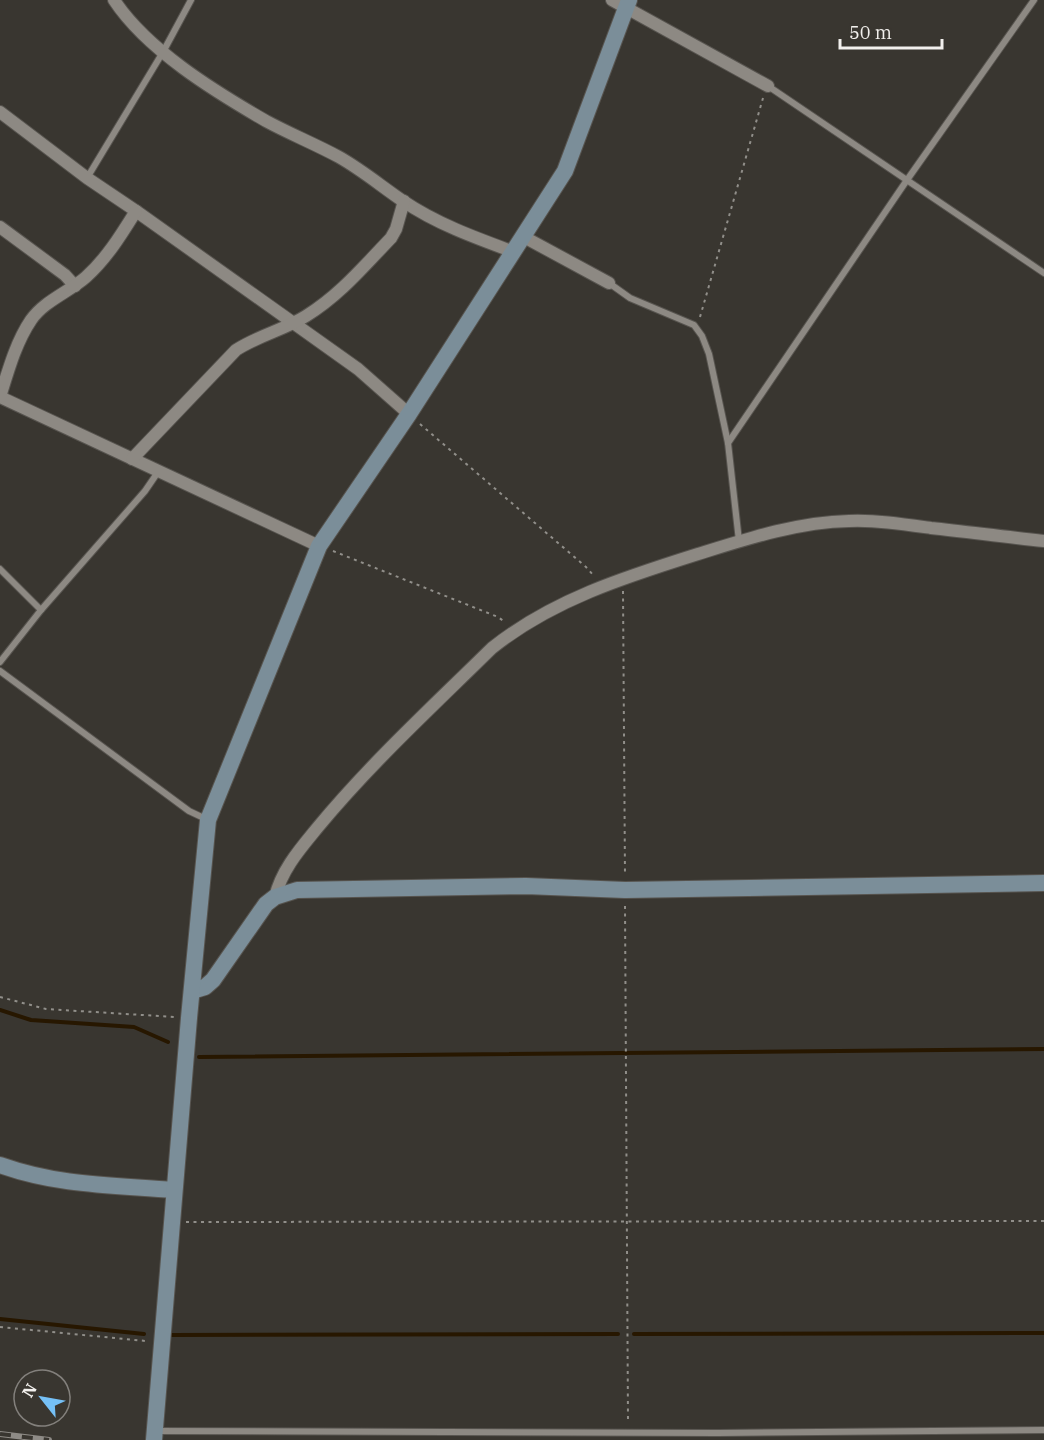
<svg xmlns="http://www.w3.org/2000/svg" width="1044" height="1440" font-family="'IBM Plex Serif',serif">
<rect width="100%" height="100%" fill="#393630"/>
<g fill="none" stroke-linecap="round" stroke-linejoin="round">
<g stroke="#271700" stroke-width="4">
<polyline points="0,1010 31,1020 134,1027 168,1042"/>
<polyline points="199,1057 1044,1049"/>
<polyline points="0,1319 144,1334"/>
<polyline points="634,1334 1044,1333"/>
<polyline points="172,1335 618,1334"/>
</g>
<g stroke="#57544f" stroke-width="8">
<g id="lane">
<polyline points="768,86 1044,273"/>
<polyline points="87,178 163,52 191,0"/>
<polyline points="609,283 630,298 694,325 702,336 709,354 728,443 739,541"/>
<polyline points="728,443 907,180 1034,0"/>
<polyline points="0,569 41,610"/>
<polyline points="0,662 41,610 145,491 158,472"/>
<polyline points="0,671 189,811 206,819"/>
<polyline points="155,1431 718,1433 1044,1430"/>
</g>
</g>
<g stroke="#57544f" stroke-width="14">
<g id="street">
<path d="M 114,0 C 147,50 214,91 266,121 C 290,134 315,144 339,157 C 362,170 381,186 403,201 C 437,224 476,238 514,252"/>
<polyline points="612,0 768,86"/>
<polyline points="0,112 87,178 136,211 358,369 409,414"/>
<polyline points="0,227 65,275 75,286"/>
<polyline points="524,237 609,283"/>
<polyline points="0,397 319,546"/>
<path d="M 0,397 C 8,371 16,342 31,320 C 44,301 69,292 86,277 C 107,258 121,235 136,211"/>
<path d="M 132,459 L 236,350 C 259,335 284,330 306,316 C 340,295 364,266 391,238 L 396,229 L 404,201"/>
<path d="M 275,897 C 282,869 300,849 318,827 C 371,763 433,706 492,648 C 552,600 625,577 698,554 C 746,539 798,522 849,521 C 877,520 903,524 931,528 C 968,532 1006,537 1044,541"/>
</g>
</g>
<g stroke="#57544f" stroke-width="18">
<g id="secondary">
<polyline points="192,991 205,987 213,980 266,904 275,897 297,890 526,886 625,890 1044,883"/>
<path d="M 0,1165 C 59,1186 112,1185 174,1190"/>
<polyline points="154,1440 189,1018 208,820 319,546 409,414 565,171 629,0"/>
</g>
</g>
<g stroke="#918f8a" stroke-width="2" stroke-dasharray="3 4.5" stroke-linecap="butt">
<polyline points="700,317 763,98"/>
<polyline points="420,424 586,567 594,576"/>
<polyline points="333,551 498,617 505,622"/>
<polyline points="623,591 625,876"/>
<polyline points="625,906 628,1422"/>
<polyline points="0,997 46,1009 175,1017"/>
<polyline points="186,1222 1044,1221"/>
<polyline points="0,1327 146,1341"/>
</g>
<use href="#lane" stroke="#8d8983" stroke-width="6"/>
<use href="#street" stroke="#8d8983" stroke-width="12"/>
<use href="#secondary" stroke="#7b8e99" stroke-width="16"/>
<g stroke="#8e8b86" stroke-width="6">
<polyline id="rail" points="0,1434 49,1440"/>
</g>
<use href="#rail" stroke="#393630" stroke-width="4" stroke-dasharray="11" stroke-linecap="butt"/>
</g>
<g transform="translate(42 1398) rotate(301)"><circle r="28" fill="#393630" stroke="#83807c" stroke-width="1.5"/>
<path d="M0-4.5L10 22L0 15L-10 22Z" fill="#75c0f6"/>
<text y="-9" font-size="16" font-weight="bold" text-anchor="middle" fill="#f2f0ed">N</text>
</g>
<path d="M840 39v9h102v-9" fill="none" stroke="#f2f0ed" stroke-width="3"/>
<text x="849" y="39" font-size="18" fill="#f2f0ed" stroke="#393630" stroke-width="4.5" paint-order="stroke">50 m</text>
</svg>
